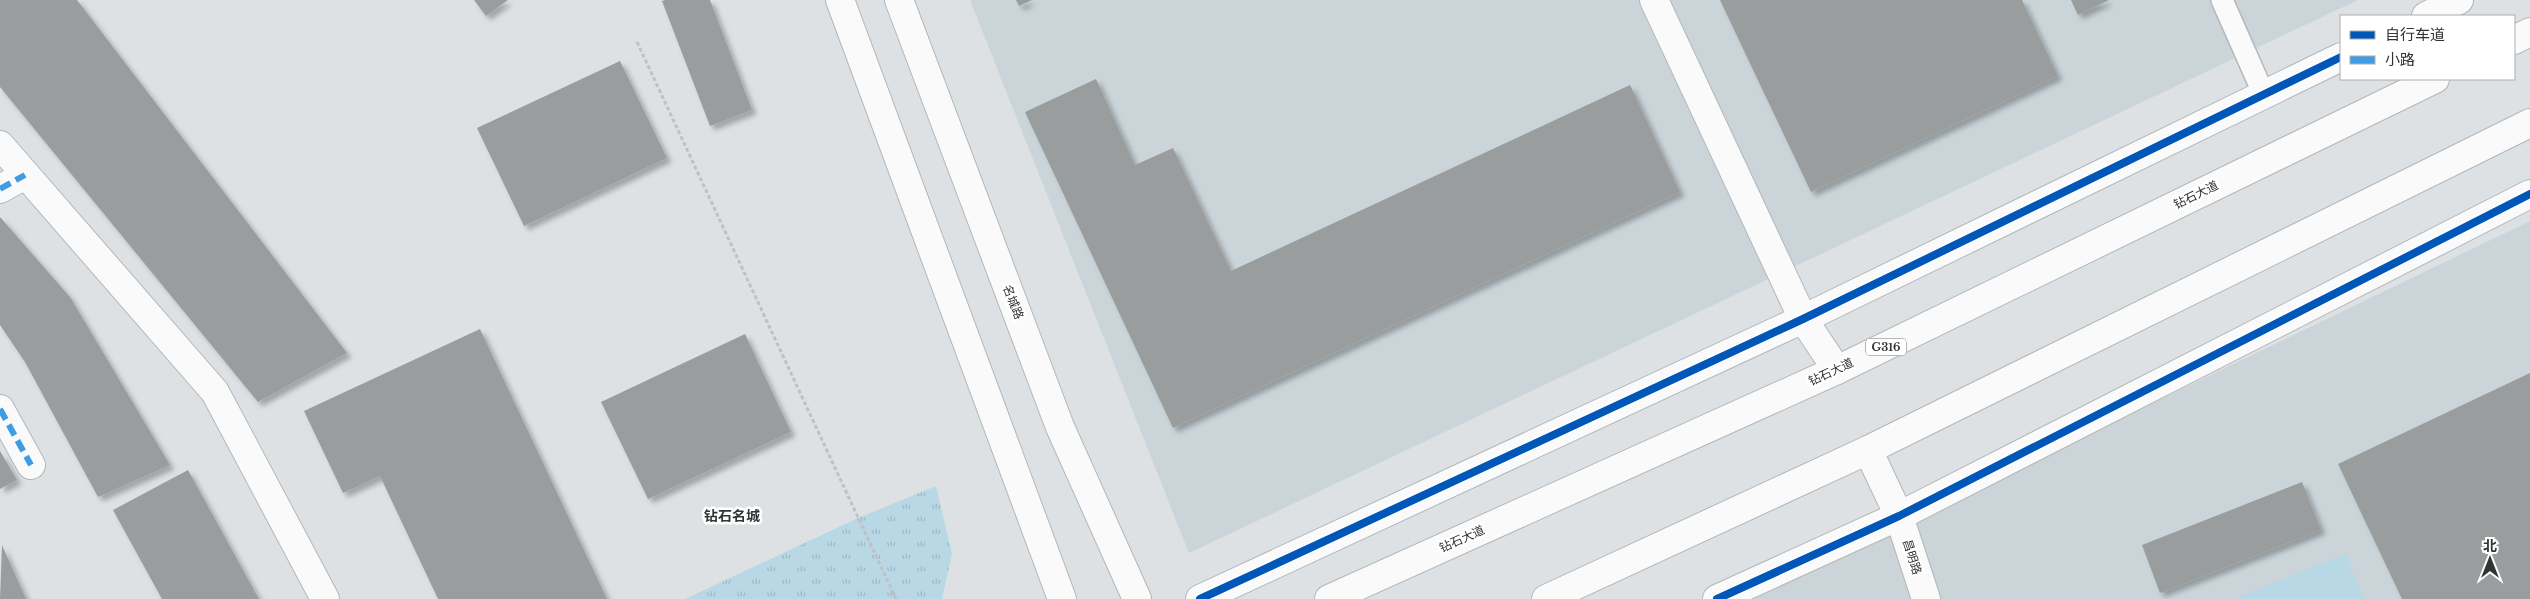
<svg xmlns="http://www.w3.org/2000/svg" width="2530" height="599" font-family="'Libre Baskerville','Noto Sans SC',serif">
<defs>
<pattern id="grass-tufts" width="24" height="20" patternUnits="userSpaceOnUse" patternTransform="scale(1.25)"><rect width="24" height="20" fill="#b8d8e6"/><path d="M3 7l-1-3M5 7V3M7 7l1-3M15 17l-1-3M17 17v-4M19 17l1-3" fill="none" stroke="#9fbac6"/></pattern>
<filter id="shadow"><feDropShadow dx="4.5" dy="4.5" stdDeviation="2.5" flood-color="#0004"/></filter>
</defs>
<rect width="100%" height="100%" fill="#dde1e3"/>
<g fill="#cad4d9">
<polygon points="970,0 2358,0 1189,553"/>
<polygon points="2530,221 2530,599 1747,599"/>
</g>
<polygon fill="url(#grass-tufts)" points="936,486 952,554 942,599 685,599 858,518"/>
<polygon fill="#b8d8e6" points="2346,554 2364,599 2233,599"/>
<g fill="#9a9d9e" filter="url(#shadow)">
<polygon points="0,0 77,0 347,353 258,402 0,87"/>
<polygon points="474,0 508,0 486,16"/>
<polygon points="665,0 710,0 752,110 710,126 662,1"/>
<polygon points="1016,0 1032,0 1019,6"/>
<polygon points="1720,0 2022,0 2058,76 1811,192"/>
<polygon points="2071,0 2109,0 2078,15"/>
<polygon points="620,61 667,158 524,226 477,128"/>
<polygon points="1096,79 1135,165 1173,148 1231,271 1630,85 1680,192 1173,428 1025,112"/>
<polygon points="0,217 70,297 170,465 98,497 25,362 0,325"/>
<polygon points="480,329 607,599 438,599 380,476 343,493 304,411"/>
<polygon points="745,334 791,432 648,499 601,402"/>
<polygon points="2530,373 2530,599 2402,599 2338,464"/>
<polygon points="0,451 17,480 0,489"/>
<polygon points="188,470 259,599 162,599 113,510"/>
<polygon points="2302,482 2321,530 2160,593 2142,545"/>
<polygon points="2,545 26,599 0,599"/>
</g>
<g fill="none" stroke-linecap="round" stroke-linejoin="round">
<g stroke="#b4b7b8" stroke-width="24">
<polyline id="lane" points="2222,0 2264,95"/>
</g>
<g stroke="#b4b7b8" stroke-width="30">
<g id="street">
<polyline points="1654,0 1803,319"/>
<polyline points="0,145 215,392 325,599"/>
<polyline points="0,189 25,175"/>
<polyline points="0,409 31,465"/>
<polyline points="1899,516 1926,599"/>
</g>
</g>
<g stroke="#b4b7b8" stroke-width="30">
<g id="secondary">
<polyline points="840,0 1062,599"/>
<polyline points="899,0 1060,427 1137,599"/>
<polyline points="2426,16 2459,0"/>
<polyline points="1803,319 1837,370"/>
<polyline points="1868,450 1899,516"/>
<polyline points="1200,599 1803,319 2341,57"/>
<polyline points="1717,599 1899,516 2530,194"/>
</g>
</g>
<g stroke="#b4b7b8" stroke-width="30">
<g id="highway">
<polyline points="2514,40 2530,32"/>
<polyline points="1329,599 1837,370 2435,79"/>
<polyline points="1546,599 1868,450 2530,123"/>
</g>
</g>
<polyline stroke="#c0c1c2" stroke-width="3" stroke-dasharray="4 2.5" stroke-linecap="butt" points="637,42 896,599"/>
<use href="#lane" stroke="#fafafb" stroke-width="21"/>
<use href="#street" stroke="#fafafb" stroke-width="28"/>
<use href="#secondary" stroke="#fafafb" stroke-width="28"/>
<use href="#highway" stroke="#fafafb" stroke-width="28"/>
<g stroke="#3e9de2" stroke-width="6" stroke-dasharray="12 6" stroke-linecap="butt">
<polyline points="0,189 25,175"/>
<polyline points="0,409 31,465"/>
</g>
<g stroke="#fff" stroke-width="11">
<g id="cycleway">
<polyline points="1200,599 1803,319 2341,57"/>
<polyline points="1717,599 1899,516 2530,194"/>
</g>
</g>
<use href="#cycleway" stroke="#0057b8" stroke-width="8"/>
</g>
<g text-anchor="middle" stroke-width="5" stroke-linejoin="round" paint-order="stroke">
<rect fill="#fff" stroke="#6f7172" stroke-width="1" x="1866" y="338.5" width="40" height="17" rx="4"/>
<g font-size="11" font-weight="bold" fill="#313435">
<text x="1886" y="351">G316</text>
</g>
<g font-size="12" fill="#313435" stroke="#fff">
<text transform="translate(2196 195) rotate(-26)" y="4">钻石大道</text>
<text transform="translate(1013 302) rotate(69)" y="4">名城路</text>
<text transform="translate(1831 372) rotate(-25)" y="4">钻石大道</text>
<text transform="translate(1462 539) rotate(-24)" y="4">钻石大道</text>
<text transform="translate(1912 557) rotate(72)" y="4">昌明路</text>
</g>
<g font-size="14" font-weight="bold" fill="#313435" stroke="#fff">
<text x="732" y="521">钻石名城</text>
</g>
</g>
<rect x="2340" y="15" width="175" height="65" fill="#ffffff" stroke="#adaeae"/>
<rect x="2350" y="31" width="25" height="8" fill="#0057b8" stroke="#adaeae"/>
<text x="2385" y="40" font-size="15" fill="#313435">自行车道</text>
<rect x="2350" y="56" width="25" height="8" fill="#3e9de2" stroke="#adaeae"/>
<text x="2385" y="65" font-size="15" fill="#313435">小路</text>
<g transform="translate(2490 559)" stroke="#ffffff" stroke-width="4" paint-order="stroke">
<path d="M0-4L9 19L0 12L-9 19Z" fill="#313435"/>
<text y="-8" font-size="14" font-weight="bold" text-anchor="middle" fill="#313435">北</text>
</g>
</svg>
